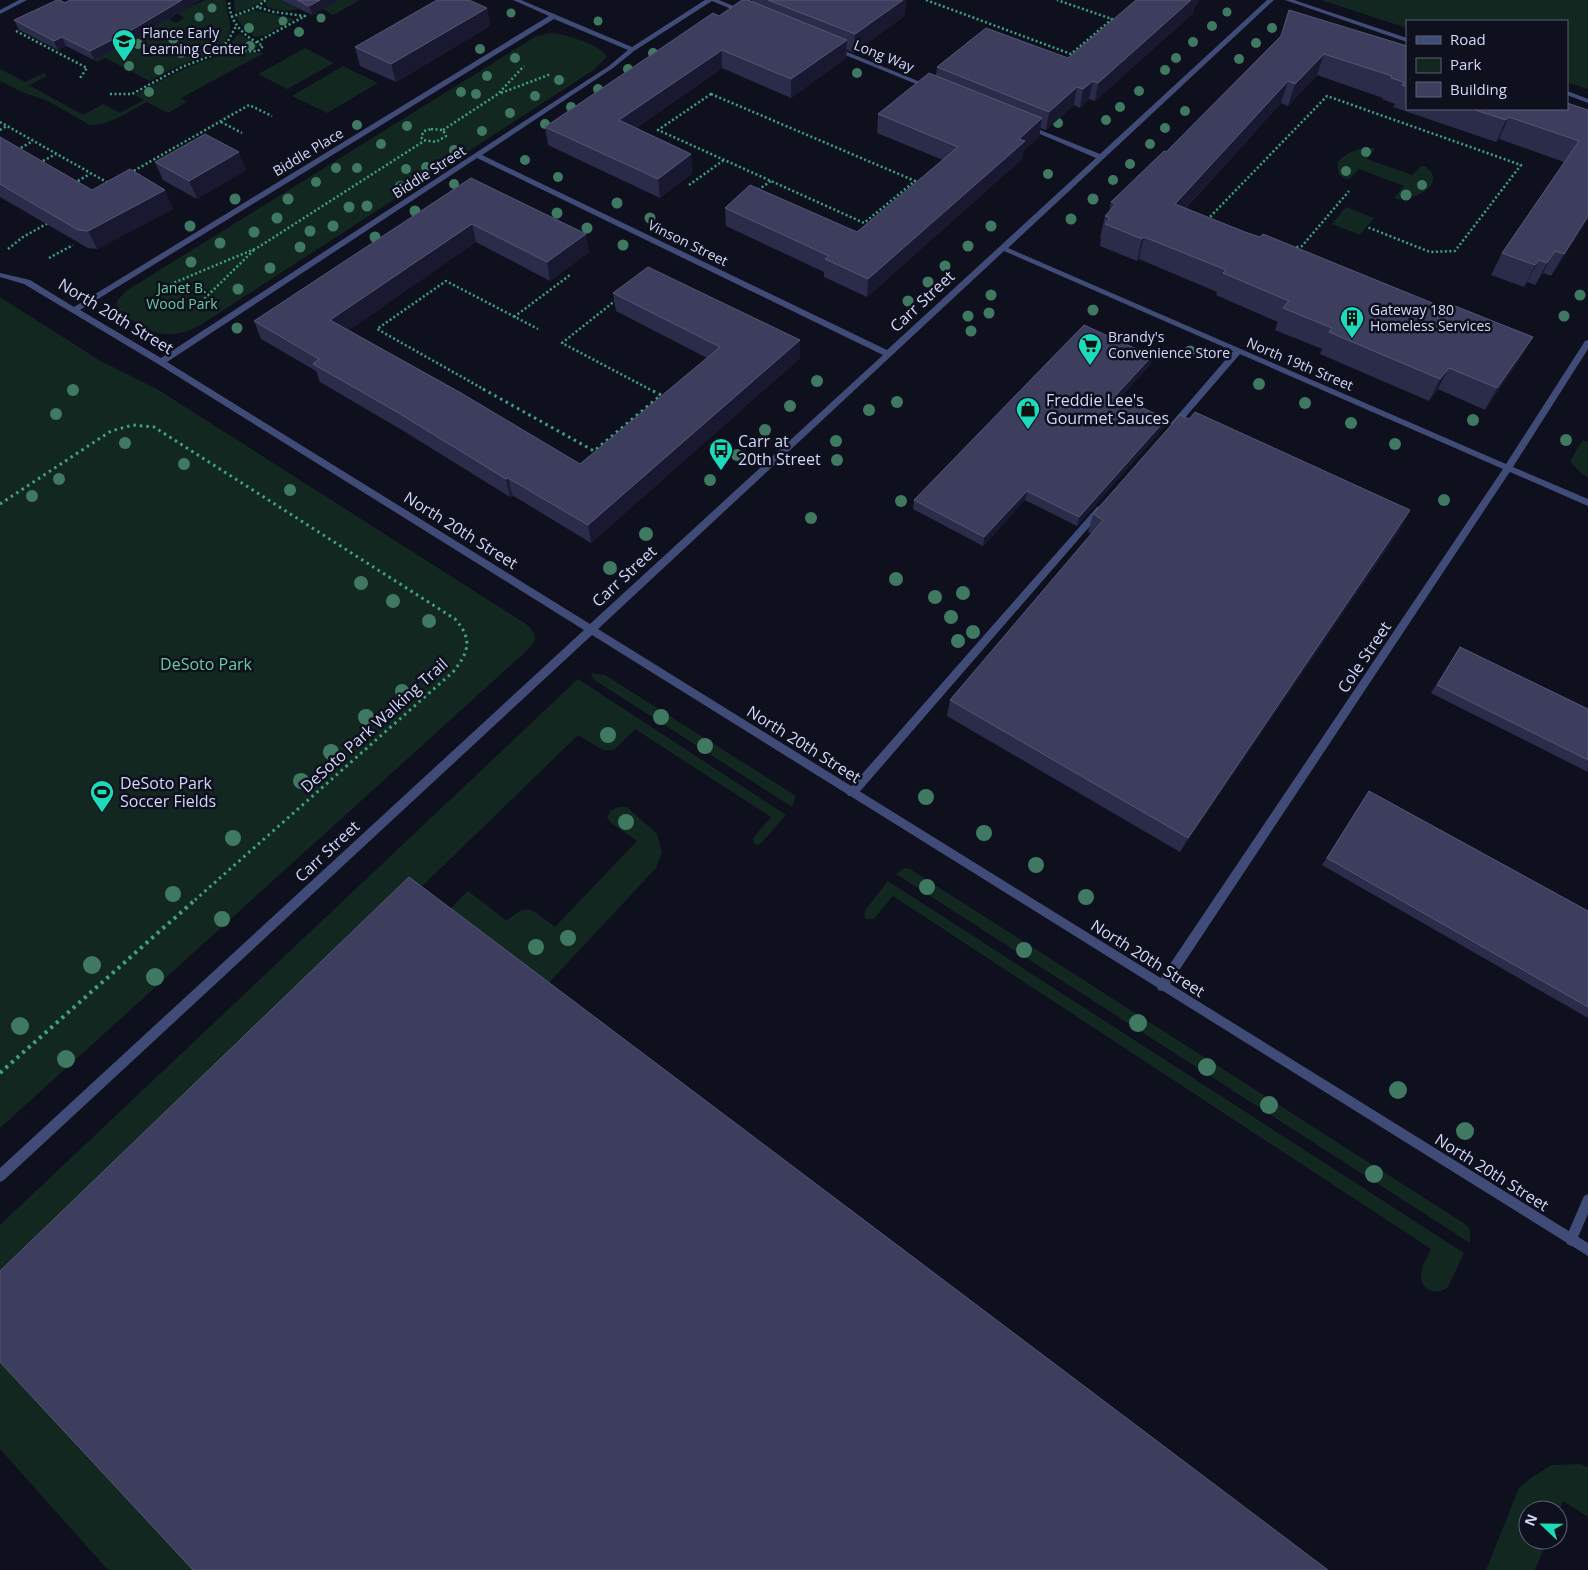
<svg xmlns="http://www.w3.org/2000/svg" width="1588" height="1570" font-family="'Open Sans',sans-serif">
<rect width="100%" height="100%" fill="#0f101e"/>
<g fill="#132721">
<path d="M 205,0 L 226,0 C 225,11 231,20 230,30 C 226,53 192,60 174,68 C 166,72 158,77 150,81 L 105,58 L 97,62 L 94,60 L 168,19 L 176,23 L 184,18 L 178,13 L 180,12 Z"/>
<polygon points="234,0 265,0 252,7 235,13"/>
<path d="M 269,0 L 280,0 L 299,9 C 287,12 278,11 267,7 L 266,3 Z"/>
<polygon points="339,0 360,0 333,15 323,9"/>
<polygon points="1321,0 1588,0 1588,89 1567,82 1567,21 1407,21 1407,28"/>
<polygon points="254,10 294,19 263,36 255,37 243,27 235,16"/>
<path d="M 549,33 C 562,33 602,45 607,57 L 592,71 L 199,326 C 162,344 148,330 117,311 L 117,301 L 126,291 L 535,37 Z"/>
<polygon points="240,34 258,46 255,48 227,48 237,35"/>
<polygon points="305,48 334,63 287,89 258,74"/>
<path d="M 239,52 L 264,53 L 181,98 L 187,102 L 168,113 L 147,102 C 129,111 111,125 90,125 L 48,101 L 22,92 L 0,81 L 0,69 L 25,82 L 44,73 L 47,76 L 29,85 L 83,115 L 103,104 L 120,113 L 144,100 L 135,95 C 170,76 200,58 239,52 Z"/>
<polygon points="343,66 378,83 327,113 292,96"/>
<path d="M 1364,148 L 1374,148 L 1375,150 L 1367,159 L 1412,175 L 1421,166 L 1425,166 C 1449,184 1414,201 1396,199 L 1395,197 L 1404,186 L 1359,169 L 1349,179 L 1343,178 L 1339,174 L 1337,163 C 1345,153 1352,151 1364,148 Z"/>
<polygon points="1346,207 1374,218 1360,235 1332,224"/>
<path d="M 0,297 L 99,360 L 157,389 L 526,624 C 542,637 534,644 522,655 L 0,1128 Z"/>
<polygon points="1583,440 1588,442 1588,477 1582,474 1570,461"/>
<polygon points="591,673 605,675 796,796 792,807 593,679"/>
<polygon points="578,679 786,815 761,843 757,845 754,843 753,838 771,817 635,729 614,750 603,750 578,735 0,1296 0,1225"/>
<path d="M 619,807 L 627,807 L 657,834 L 662,852 L 656,868 L 544,988 L 445,914 L 468,891 L 507,921 C 529,900 533,911 555,927 L 637,841 L 611,823 L 607,817 L 611,810 Z"/>
<polygon points="905,868 910,869 1468,1226 1470,1231 1470,1243 896,874"/>
<path d="M 888,881 L 1464,1253 L 1448,1287 C 1437,1297 1420,1290 1421,1275 C 1421,1266 1428,1257 1431,1249 L 893,896 L 874,919 L 867,919 L 864,917 L 866,909 Z"/>
<polygon points="0,1348 206,1570 108,1570 0,1449"/>
<polygon points="1580,1464 1588,1467 1588,1517 1563,1501 1558,1513 1558,1510 1528,1510 1528,1540 1547,1540 1535,1570 1486,1570 1519,1488 1532,1477 1552,1465"/>
</g>
<g fill="none" stroke-linecap="round" stroke-linejoin="round">
<g stroke="#3da381" stroke-width="2.5" stroke-dasharray="2 2.5" stroke-linecap="butt">
<polyline points="926,0 1071,54 1112,19 1057,0"/>
<polyline points="231,17 257,7"/>
<polyline points="16,31 87,68 80,78"/>
<polyline points="257,42 305,16 274,12 257,7 266,0"/>
<polyline points="215,53 228,41 236,26"/>
<polyline points="501,93 551,74"/>
<path d="M 110,94 L 132,94 L 182,67 L 213,55 L 227,52 L 258,51 L 263,46 C 244,36 229,23 229,0"/>
<polygon points="711,94 915,181 864,223 658,130"/>
<polyline points="0,122 110,184"/>
<polyline points="221,122 242,133"/>
<polygon points="431,129 443,130 446,136 436,142 423,140 421,137 424,131"/>
<polyline points="0,130 7,126"/>
<polyline points="443,130 498,94 524,66"/>
<polyline points="17,150 33,141"/>
<polyline points="39,163 56,154"/>
<polyline points="130,173 249,105 272,116"/>
<polyline points="74,183 90,174"/>
<polyline points="689,185 724,160"/>
<polyline points="758,190 771,181"/>
<polyline points="1207,220 1327,96 1521,165 1455,251 1430,252 1367,227"/>
<polyline points="1292,248 1302,246 1349,191"/>
<polyline points="8,249 23,237 48,223"/>
<polyline points="49,258 73,245"/>
<polyline points="166,286 257,248 424,141"/>
<polyline points="616,300 562,343 651,390"/>
<polyline points="198,305 254,250"/>
<polyline points="514,317 570,275"/>
<polyline points="485,390 377,329 446,281 538,329"/>
</g>
<g stroke="#3da381" stroke-width="3" stroke-dasharray="2.5 4" stroke-linecap="butt">
<polyline points="483,389 594,451 661,395 649,389"/>
<path d="M 0,504 L 111,431 L 133,425 L 154,427 L 455,619 C 473,639 469,652 453,672 L 195,900"/>
</g>
<polyline stroke="#3da381" stroke-width="4" stroke-dasharray="3 4.5" stroke-linecap="butt" points="0,1073 196,899"/>
<g fill="#404c77" fill-rule="evenodd">
<polygon points="1237,349 1241,352 1240,354 1177,427 1171,427 1171,423 1234,350"/>
<polygon points="1508,465 1512,468 1511,470 1166,990 1162,991 1158,990 1157,986 1158,982 1505,466"/>
<polygon points="1100,506 1104,509 1103,511 856,796 848,796 847,793 848,790 1097,507"/>
<polygon points="1588,1194 1588,1214 1575,1244 1571,1246 1567,1244 1565,1240 1584,1196"/>
</g>
<g fill="#404c77" fill-rule="evenodd">
<polygon points="19,0 27,0 0,14 0,10"/>
<path d="M 513,0 L 521,0 L 632,47 L 705,0 L 719,0 L 745,11 L 745,13 L 741,13 L 712,1 L 634,51 L 613,68 L 482,155 L 887,350 L 1096,158 L 1026,128 L 1026,126 L 1030,126 L 1100,154 L 1267,0 L 1274,0 L 1008,248 L 1506,464 L 1585,341 L 1588,340 L 1588,349 L 1513,467 L 1588,499 L 1588,506 L 1004,251 L 598,629 L 1588,1243 L 1588,1256 L 592,635 L 4,1180 L 0,1182 L 0,1168 L 584,630 L 158,364 L 24,284 L 0,277 L 0,273 L 30,280 L 74,307 L 549,16 ZM 554,19 L 628,50 L 609,66 L 161,358 L 80,310 ZM 477,158 L 883,355 L 590,624 L 167,362 Z"/>
<polygon points="1285,0 1294,0 1407,38 1407,42"/>
<polygon points="835,47 930,86 931,87 926,88 833,50 832,49"/>
<polygon points="1567,91 1588,99 1588,103 1567,95"/>
</g>
</g>
<g fill="#407962">
<circle cx="212" cy="8" r="4.5"/>
<circle cx="1227" cy="12" r="4.5"/>
<circle cx="511" cy="13" r="4.5"/>
<circle cx="199" cy="17" r="4.5"/>
<circle cx="321" cy="18" r="4.5"/>
<circle cx="283" cy="21" r="4.5"/>
<circle cx="598" cy="21" r="4.5"/>
<circle cx="1212" cy="26" r="5"/>
<circle cx="249" cy="28" r="5"/>
<circle cx="1272" cy="28" r="5"/>
<circle cx="299" cy="32" r="5"/>
<circle cx="173" cy="39" r="5"/>
<circle cx="1193" cy="42" r="5"/>
<circle cx="1256" cy="43" r="5"/>
<circle cx="138" cy="44" r="5"/>
<circle cx="250" cy="46" r="5"/>
<circle cx="480" cy="49" r="5"/>
<circle cx="181" cy="53" r="5"/>
<circle cx="653" cy="53" r="5"/>
<circle cx="515" cy="58" r="5"/>
<circle cx="1176" cy="58" r="5"/>
<circle cx="1239" cy="59" r="5"/>
<circle cx="129" cy="66" r="5"/>
<circle cx="628" cy="69" r="5"/>
<circle cx="159" cy="70" r="5"/>
<circle cx="1165" cy="70" r="5"/>
<circle cx="857" cy="73" r="5"/>
<circle cx="487" cy="76" r="5"/>
<circle cx="559" cy="80" r="5"/>
<circle cx="598" cy="89" r="5"/>
<circle cx="1139" cy="91" r="5"/>
<circle cx="149" cy="92" r="5"/>
<circle cx="461" cy="92" r="5"/>
<circle cx="476" cy="94" r="5"/>
<circle cx="535" cy="96" r="5"/>
<circle cx="571" cy="107" r="5"/>
<circle cx="1120" cy="107" r="5"/>
<circle cx="1185" cy="111" r="5"/>
<circle cx="510" cy="113" r="5"/>
<circle cx="1106" cy="120" r="5"/>
<circle cx="1058" cy="123" r="5"/>
<circle cx="545" cy="124" r="5"/>
<circle cx="357" cy="125" r="5"/>
<circle cx="407" cy="126" r="5"/>
<circle cx="1165" cy="128" r="5"/>
<circle cx="482" cy="131" r="5"/>
<circle cx="327" cy="142" r="5"/>
<circle cx="381" cy="144" r="5"/>
<circle cx="1150" cy="144" r="5"/>
<circle cx="454" cy="150" r="5"/>
<circle cx="1366" cy="152" r="5"/>
<circle cx="525" cy="160" r="5"/>
<circle cx="1130" cy="164" r="5"/>
<circle cx="426" cy="167" r="5"/>
<circle cx="336" cy="168" r="5"/>
<circle cx="357" cy="168" r="5"/>
<circle cx="406" cy="169" r="5"/>
<circle cx="1346" cy="171" r="5"/>
<circle cx="279" cy="172" r="5"/>
<circle cx="1048" cy="174" r="5"/>
<circle cx="558" cy="177" r="5"/>
<circle cx="1113" cy="180" r="5"/>
<circle cx="316" cy="182" r="5"/>
<circle cx="454" cy="184" r="5"/>
<circle cx="1422" cy="185" r="5"/>
<circle cx="400" cy="186" r="5"/>
<circle cx="1406" cy="195" r="5.5"/>
<circle cx="235" cy="199" r="5.5"/>
<circle cx="288" cy="199" r="5.5"/>
<circle cx="1093" cy="199" r="5.5"/>
<circle cx="617" cy="203" r="5.5"/>
<circle cx="367" cy="206" r="5.5"/>
<circle cx="349" cy="207" r="5.5"/>
<circle cx="415" cy="211" r="5.5"/>
<circle cx="557" cy="213" r="5.5"/>
<circle cx="277" cy="218" r="5.5"/>
<circle cx="650" cy="218" r="5.5"/>
<circle cx="1071" cy="219" r="5.5"/>
<circle cx="190" cy="226" r="5.5"/>
<circle cx="333" cy="226" r="5.5"/>
<circle cx="991" cy="226" r="5.5"/>
<circle cx="587" cy="228" r="5.5"/>
<circle cx="310" cy="231" r="5.5"/>
<circle cx="254" cy="232" r="5.5"/>
<circle cx="375" cy="237" r="5.5"/>
<circle cx="220" cy="243" r="5.5"/>
<circle cx="623" cy="245" r="5.5"/>
<circle cx="968" cy="246" r="5.5"/>
<circle cx="300" cy="247" r="5.5"/>
<circle cx="191" cy="262" r="5.5"/>
<circle cx="945" cy="266" r="5.5"/>
<circle cx="270" cy="268" r="5.5"/>
<circle cx="928" cy="282" r="5.5"/>
<circle cx="238" cy="289" r="5.5"/>
<circle cx="991" cy="295" r="5.5"/>
<circle cx="1580" cy="295" r="5.5"/>
<circle cx="908" cy="301" r="5.5"/>
<circle cx="1093" cy="310" r="5.5"/>
<circle cx="989" cy="313" r="5.5"/>
<circle cx="968" cy="316" r="5.5"/>
<circle cx="1564" cy="316" r="5.5"/>
<circle cx="237" cy="328" r="5.5"/>
<circle cx="971" cy="331" r="5.5"/>
<circle cx="1190" cy="351" r="5.5"/>
<circle cx="817" cy="381" r="6"/>
<circle cx="1259" cy="384" r="6"/>
<circle cx="73" cy="390" r="6"/>
<circle cx="897" cy="402" r="6"/>
<circle cx="1305" cy="403" r="6"/>
<circle cx="790" cy="406" r="6"/>
<circle cx="869" cy="410" r="6"/>
<circle cx="56" cy="414" r="6"/>
<circle cx="1473" cy="420" r="6"/>
<circle cx="1351" cy="423" r="6"/>
<circle cx="765" cy="430" r="6"/>
<circle cx="1566" cy="440" r="6"/>
<circle cx="836" cy="441" r="6"/>
<circle cx="125" cy="443" r="6"/>
<circle cx="1395" cy="444" r="6"/>
<circle cx="737" cy="455" r="6"/>
<circle cx="837" cy="460" r="6"/>
<circle cx="184" cy="464" r="6"/>
<circle cx="59" cy="479" r="6"/>
<circle cx="710" cy="480" r="6"/>
<circle cx="290" cy="490" r="6"/>
<circle cx="32" cy="496" r="6"/>
<circle cx="1444" cy="500" r="6"/>
<circle cx="901" cy="501" r="6"/>
<circle cx="811" cy="518" r="6"/>
<circle cx="646" cy="534" r="7"/>
<circle cx="610" cy="568" r="7"/>
<circle cx="896" cy="579" r="7"/>
<circle cx="361" cy="583" r="7"/>
<circle cx="963" cy="593" r="7"/>
<circle cx="935" cy="597" r="7"/>
<circle cx="393" cy="601" r="7"/>
<circle cx="951" cy="617" r="7"/>
<circle cx="429" cy="621" r="7"/>
<circle cx="973" cy="632" r="7"/>
<circle cx="958" cy="641" r="7"/>
<circle cx="402" cy="691" r="7"/>
<circle cx="366" cy="717" r="8"/>
<circle cx="661" cy="717" r="8"/>
<circle cx="608" cy="735" r="8"/>
<circle cx="705" cy="746" r="8"/>
<circle cx="331" cy="752" r="8"/>
<circle cx="301" cy="781" r="8"/>
<circle cx="926" cy="797" r="8"/>
<circle cx="626" cy="822" r="8"/>
<circle cx="984" cy="833" r="8"/>
<circle cx="233" cy="838" r="8"/>
<circle cx="1036" cy="865" r="8"/>
<circle cx="927" cy="887" r="8"/>
<circle cx="173" cy="894" r="8"/>
<circle cx="1086" cy="897" r="8"/>
<circle cx="222" cy="919" r="8"/>
<circle cx="568" cy="938" r="8"/>
<circle cx="536" cy="947" r="8"/>
<circle cx="1024" cy="950" r="8"/>
<circle cx="92" cy="965" r="9"/>
<circle cx="155" cy="977" r="9"/>
<circle cx="1138" cy="1023" r="9"/>
<circle cx="20" cy="1026" r="9"/>
<circle cx="66" cy="1059" r="9"/>
<circle cx="1207" cy="1067" r="9"/>
<circle cx="1398" cy="1090" r="9"/>
<circle cx="1269" cy="1105" r="9"/>
<circle cx="1465" cy="1131" r="9"/>
<circle cx="1374" cy="1174" r="9"/>
</g>
<g fill="#2b2c4a">
<polygon points="70,0 200,0 139,37 94,60 66,46 58,50 19,30 14,20"/>
<polygon points="281,0 340,0 312,15"/>
<polygon points="752,0 906,0 904,16 854,53 847,50 846,58 791,98 722,68 636,128 691,154 692,173 660,198 548,145 545,127 719,16 752,2"/>
<polygon points="1136,0 1199,0 1198,3 1195,6 1193,13 1095,101 1089,99 1080,108 1074,105 1046,130 1040,128 1039,137 1024,150 1022,159 867,297 824,277 824,272 726,226 725,208 857,232 943,160 877,133 878,114 936,76 937,67 1068,58"/>
<polygon points="487,8 490,26 396,82 360,66 355,47"/>
<polygon points="1281,36 1407,46 1407,109 1567,109 1588,110 1588,219 1551,276 1543,273 1535,285 1527,282 1524,287 1491,275 1502,253 1564,162 1499,139 1496,142 1393,107 1395,104 1382,99 1383,98 1317,75 1288,106 1281,103 1186,208 1520,359 1485,410 1438,389 1429,401 1320,354 1322,349 1275,330 1278,322 1216,295 1217,292 1139,259 1137,261 1100,246 1101,239 1100,238 1105,216 1109,211 1111,202 1166,152"/>
<polygon points="0,137 92,190 173,209 97,249 88,248 0,197"/>
<polygon points="155,162 246,170 197,199 163,180"/>
<polygon points="471,178 589,252 550,281 476,242 348,330 580,464 707,358 616,311 613,293 800,340 800,358 591,543 512,495 510,497 402,430 320,382 316,371 261,339 254,321"/>
<polygon points="1152,356 1150,365 1120,397 1166,419 1163,428 1077,526 1025,500 983,546 913,509 914,500"/>
<polygon points="1093,514 1401,528 1180,852 947,716 950,700 1092,534 1088,532"/>
<polygon points="1460,647 1588,709 1588,772 1431,693"/>
<polygon points="1369,791 1588,911 1588,1018 1322,865"/>
</g>
<g fill="#181931">
<polygon points="182,0 200,0 139,37 94,60 90,51"/>
<polygon points="320,0 340,0 312,15 309,6"/>
<polygon points="903,0 906,0 904,16 854,53 855,34"/>
<polygon points="1191,0 1199,0 1198,3 1195,6 1193,13 1095,101 1098,83"/>
<polygon points="487,8 490,26 396,82 391,64"/>
<polygon points="62,37 66,46 58,50 54,41"/>
<polygon points="847,40 846,58 791,98 791,79"/>
<polygon points="722,50 722,68 621,138 619,120"/>
<polygon points="1324,54 1317,75 1288,106 1295,84"/>
<polygon points="1093,81 1089,99 1080,108 1083,89"/>
<polygon points="1288,81 1281,103 1169,226 1175,204"/>
<polygon points="1077,87 1074,105 1046,130 1049,112"/>
<polygon points="1509,117 1499,139 1496,142 1506,120"/>
<polygon points="1042,118 1039,137 1024,150 1022,159 867,297 868,279"/>
<polygon points="239,152 246,170 197,199 189,181"/>
<polygon points="691,154 692,173 660,198 658,179"/>
<polygon points="165,190 173,209 97,249 88,231"/>
<polygon points="1588,216 1588,219 1551,276 1564,254"/>
<polygon points="472,224 476,242 337,339 330,320"/>
<polygon points="586,234 589,252 550,281 547,262"/>
<polygon points="1144,237 1139,259 1137,261 1142,239"/>
<polygon points="1555,251 1543,273 1535,285 1547,263"/>
<polygon points="1539,260 1527,282 1524,287 1535,265"/>
<polygon points="1533,337 1520,359 1485,410 1497,388"/>
<polygon points="800,340 800,358 591,543 588,525"/>
<polygon points="1152,356 1150,365 1114,405 1116,395"/>
<polygon points="1449,368 1438,389 1429,401 1440,379"/>
<polygon points="1166,419 1163,428 1077,526 1079,517"/>
<polygon points="508,478 512,495 510,497 506,479"/>
<polygon points="1027,491 1025,500 983,546 984,537"/>
<polygon points="1410,510 1401,528 1180,852 1188,838"/>
</g>
<g fill="#3d3e5d" stroke="#545675">
<polygon points="57,0 60,0 65,3 70,0 182,0 135,28 90,51 62,37 54,41 14,20"/>
<polygon points="297,0 320,0 309,6"/>
<polygon points="437,0 469,0 487,8 391,64 355,47"/>
<polygon points="742,0 748,0 847,40 791,79 722,50 619,120 691,154 658,179 545,127 713,13 719,16"/>
<polygon points="768,0 903,0 855,34"/>
<polygon points="1136,0 1191,0 1098,83 1093,81 1083,89 1077,87 1049,112 937,67 986,28 1068,58"/>
<polygon points="1289,10 1407,46 1407,87 1402,85 1404,82 1391,78 1392,76 1324,54 1295,84 1288,81 1175,204 1245,232 1260,237 1263,234 1452,311 1455,306 1533,337 1497,388 1449,368 1440,379 1329,332 1332,328 1283,308 1289,301 1223,273 1226,270 1144,237 1142,239 1105,224 1110,218 1105,216 1116,204 1111,202 1164,151 1166,152 1281,36"/>
<polygon points="929,73 1042,118 1019,139 1025,141 868,279 825,259 829,256 725,208 750,185 857,232 958,147 878,114"/>
<polygon points="1567,103 1588,110 1588,216 1564,254 1555,251 1547,263 1539,260 1535,265 1502,253 1579,141 1509,117 1506,120 1472,109 1567,109"/>
<polygon points="205,134 239,152 189,181 155,162"/>
<polygon points="0,137 92,190 130,169 165,190 88,231 78,230 0,184"/>
<polygon points="471,178 586,234 547,262 472,224 330,320 461,393 580,464 720,347 613,293 648,267 800,340 588,525 508,478 506,479 397,412 313,364 319,359 254,321"/>
<polygon points="1084,325 1152,356 1116,395 1166,419 1079,517 1027,491 984,537 914,500"/>
<polygon points="1195,412 1410,510 1188,838 950,700 1103,520 1093,514 1180,415 1189,419"/>
<polygon points="1460,647 1588,709 1588,760 1437,685"/>
<polygon points="1369,791 1588,911 1588,1007 1327,858"/>
<polygon points="409,877 1328,1570 193,1570 0,1362 0,1271"/>
</g>
<defs>
<g id="school-pin" transform="scale(1.25)"><path d="M0 17L-7.5 6A9.5 9.5 0 1 1 7.5 6Z" fill="#1cdbbb" stroke="#0f101e"/><path d="M0-5L7-2L0 1L-7-2ZM-4 1L0 2.5L4 1V4Q0 6-4 4Z" fill="#111"/></g>
<g id="building-pin" transform="scale(1.25)"><path d="M0 17L-7.5 6A9.5 9.5 0 1 1 7.5 6Z" fill="#1cdbbb" stroke="#0f101e"/><path d="M-4-6H4V6H1V3H-1V6H-4ZM-2.5-4.3h1.7v1.8h-1.7ZM.8-4.3h1.7v1.8H.8ZM-2.5-1h1.7V.8h-1.7ZM.8-1h1.7V.8H.8Z" fill="#111"/></g>
<g id="supermarket-pin" transform="scale(1.25)"><path d="M0 17L-7.5 6A9.5 9.5 0 1 1 7.5 6Z" fill="#1cdbbb" stroke="#0f101e"/><path d="M-6-5.5h2.5l.6 2H6L4.5 2H-2.5L-4.4-4H-6ZM-1.5 3.2a1.3 1.3 0 1 0 .1 0ZM3 3.2a1.3 1.3 0 1 0 .1 0Z" fill="#111"/></g>
<g id="shop-pin" transform="scale(1.25)"><path d="M0 17L-7.5 6A9.5 9.5 0 1 1 7.5 6Z" fill="#1cdbbb" stroke="#0f101e"/><path d="M-5-2.5h2.3a2.7 3.5 0 0 1 5.4 0H5L5.5 6h-11ZM-1.5-2.5h3a1.5 2.3 0 0 0-3 0Z" fill="#111"/></g>
<g id="bus-pin" transform="scale(1.25)"><path d="M0 17L-7.5 6A9.5 9.5 0 1 1 7.5 6Z" fill="#1cdbbb" stroke="#0f101e"/><path d="M-5-6H5V4H4V6H2V4H-2V6H-4V4H-5ZM-3.5-4V0h7V-4ZM-3.5 1.2v1.5H-2V1.2ZM2 1.2v1.5H3.5V1.2Z" fill="#111"/></g>
<g id="stadium-pin" transform="scale(1.25)"><path d="M0 17L-7.5 6A9.5 9.5 0 1 1 7.5 6Z" fill="#1cdbbb" stroke="#0f101e"/><path d="M0-5a6.5 5 0 1 0 0 10a6.5 5 0 1 0 0-10ZM-3.5-1.8h7v3.6h-7Z" fill="#111"/></g>
</defs>
<g fill-rule="evenodd">
<use href="#school-pin" x="124" y="41"/>
<use href="#building-pin" x="1352" y="318"/>
<use href="#supermarket-pin" x="1090" y="345"/>
<use href="#shop-pin" x="1028" y="409"/>
<use href="#bus-pin" x="721" y="450"/>
<use href="#stadium-pin" x="102" y="792"/>
</g>
<g text-anchor="middle" stroke-width="5" stroke-linejoin="round" paint-order="stroke">
<g font-size="14" fill="#d2d8f9" stroke="#0f101e" text-anchor="start">
<text x="142" y="38">Flance Early<tspan x="142" dy="16">Learning Center</tspan></text>
<text x="1370" y="315">Gateway 180<tspan x="1370" dy="16">Homeless Services</tspan></text>
<text x="1108" y="342">Brandy's<tspan x="1108" dy="16">Convenience Store</tspan></text>
</g>
<g font-size="14" fill="#d2d8f9" stroke="#0f101e">
<text transform="translate(884 56) rotate(22)" y="5">Long Way</text>
<text transform="translate(308 152) rotate(-31)" y="5">Biddle Place</text>
<text transform="translate(429 172) rotate(-33)" y="5">Biddle Street</text>
<text transform="translate(688 243) rotate(26)" y="5">Vinson Street</text>
<text transform="translate(1300 364) rotate(23)" y="5">North 19th Street</text>
</g>
<g font-size="14" fill="#68cf9a" stroke="#0f101e">
<text x="182" y="293">Janet B.<tspan x="182" dy="16">Wood Park</tspan></text>
</g>
<g font-size="16" fill="#d2d8f9" stroke="#0f101e">
<text transform="translate(922 301) rotate(-43)" y="6">Carr Street</text>
<text transform="translate(116 316) rotate(31)" y="6">North 20th Street</text>
<text transform="translate(461 530) rotate(32)" y="6">North 20th Street</text>
<text transform="translate(624 576) rotate(-43)" y="6">Carr Street</text>
<text transform="translate(1364 657) rotate(-56)" y="6">Cole Street</text>
<text transform="translate(374 725) rotate(-42)" y="6">DeSoto Park Walking Trail</text>
<text transform="translate(804 744) rotate(32)" y="6">North 20th Street</text>
<text transform="translate(327 851) rotate(-43)" y="6">Carr Street</text>
<text transform="translate(1148 958) rotate(32)" y="6">North 20th Street</text>
<text transform="translate(1492 1172) rotate(32)" y="6">North 20th Street</text>
</g>
<g font-size="16" fill="#d2d8f9" stroke="#0f101e" text-anchor="start">
<text x="1046" y="406">Freddie Lee's<tspan x="1046" dy="18">Gourmet Sauces</tspan></text>
<text x="738" y="447">Carr at<tspan x="738" dy="18">20th Street</tspan></text>
<text x="120" y="789">DeSoto Park<tspan x="120" dy="18">Soccer Fields</tspan></text>
</g>
<g font-size="16" fill="#68cf9a" stroke="#0f101e">
<text x="206" y="670">DeSoto Park</text>
</g>
</g>
<rect x="1406" y="20" width="162" height="90" fill="#0f101e" stroke="#5d6076"/>
<rect x="1416" y="36" width="25" height="8" fill="#404c77" stroke="#5d6076"/>
<text x="1450" y="45" font-size="15" fill="#d2d8f9">Road</text>
<rect x="1416" y="58" width="25" height="15" fill="#132721" stroke="#5d6076"/>
<text x="1450" y="70" font-size="15" fill="#d2d8f9">Park</text>
<rect x="1416" y="82" width="25" height="15" fill="#3d3e5d" stroke="#5d6076"/>
<text x="1450" y="95" font-size="15" fill="#d2d8f9">Building</text>
<g transform="translate(1543 1525) rotate(292)"><circle r="24" fill="#0f101e" stroke="#5d6076"/>
<path d="M0-4L9 19L0 12L-9 19Z" fill="#1cdbbb"/>
<text y="-8" font-size="14" font-weight="bold" text-anchor="middle" fill="#d2d8f9">N</text>
</g>
</svg>
